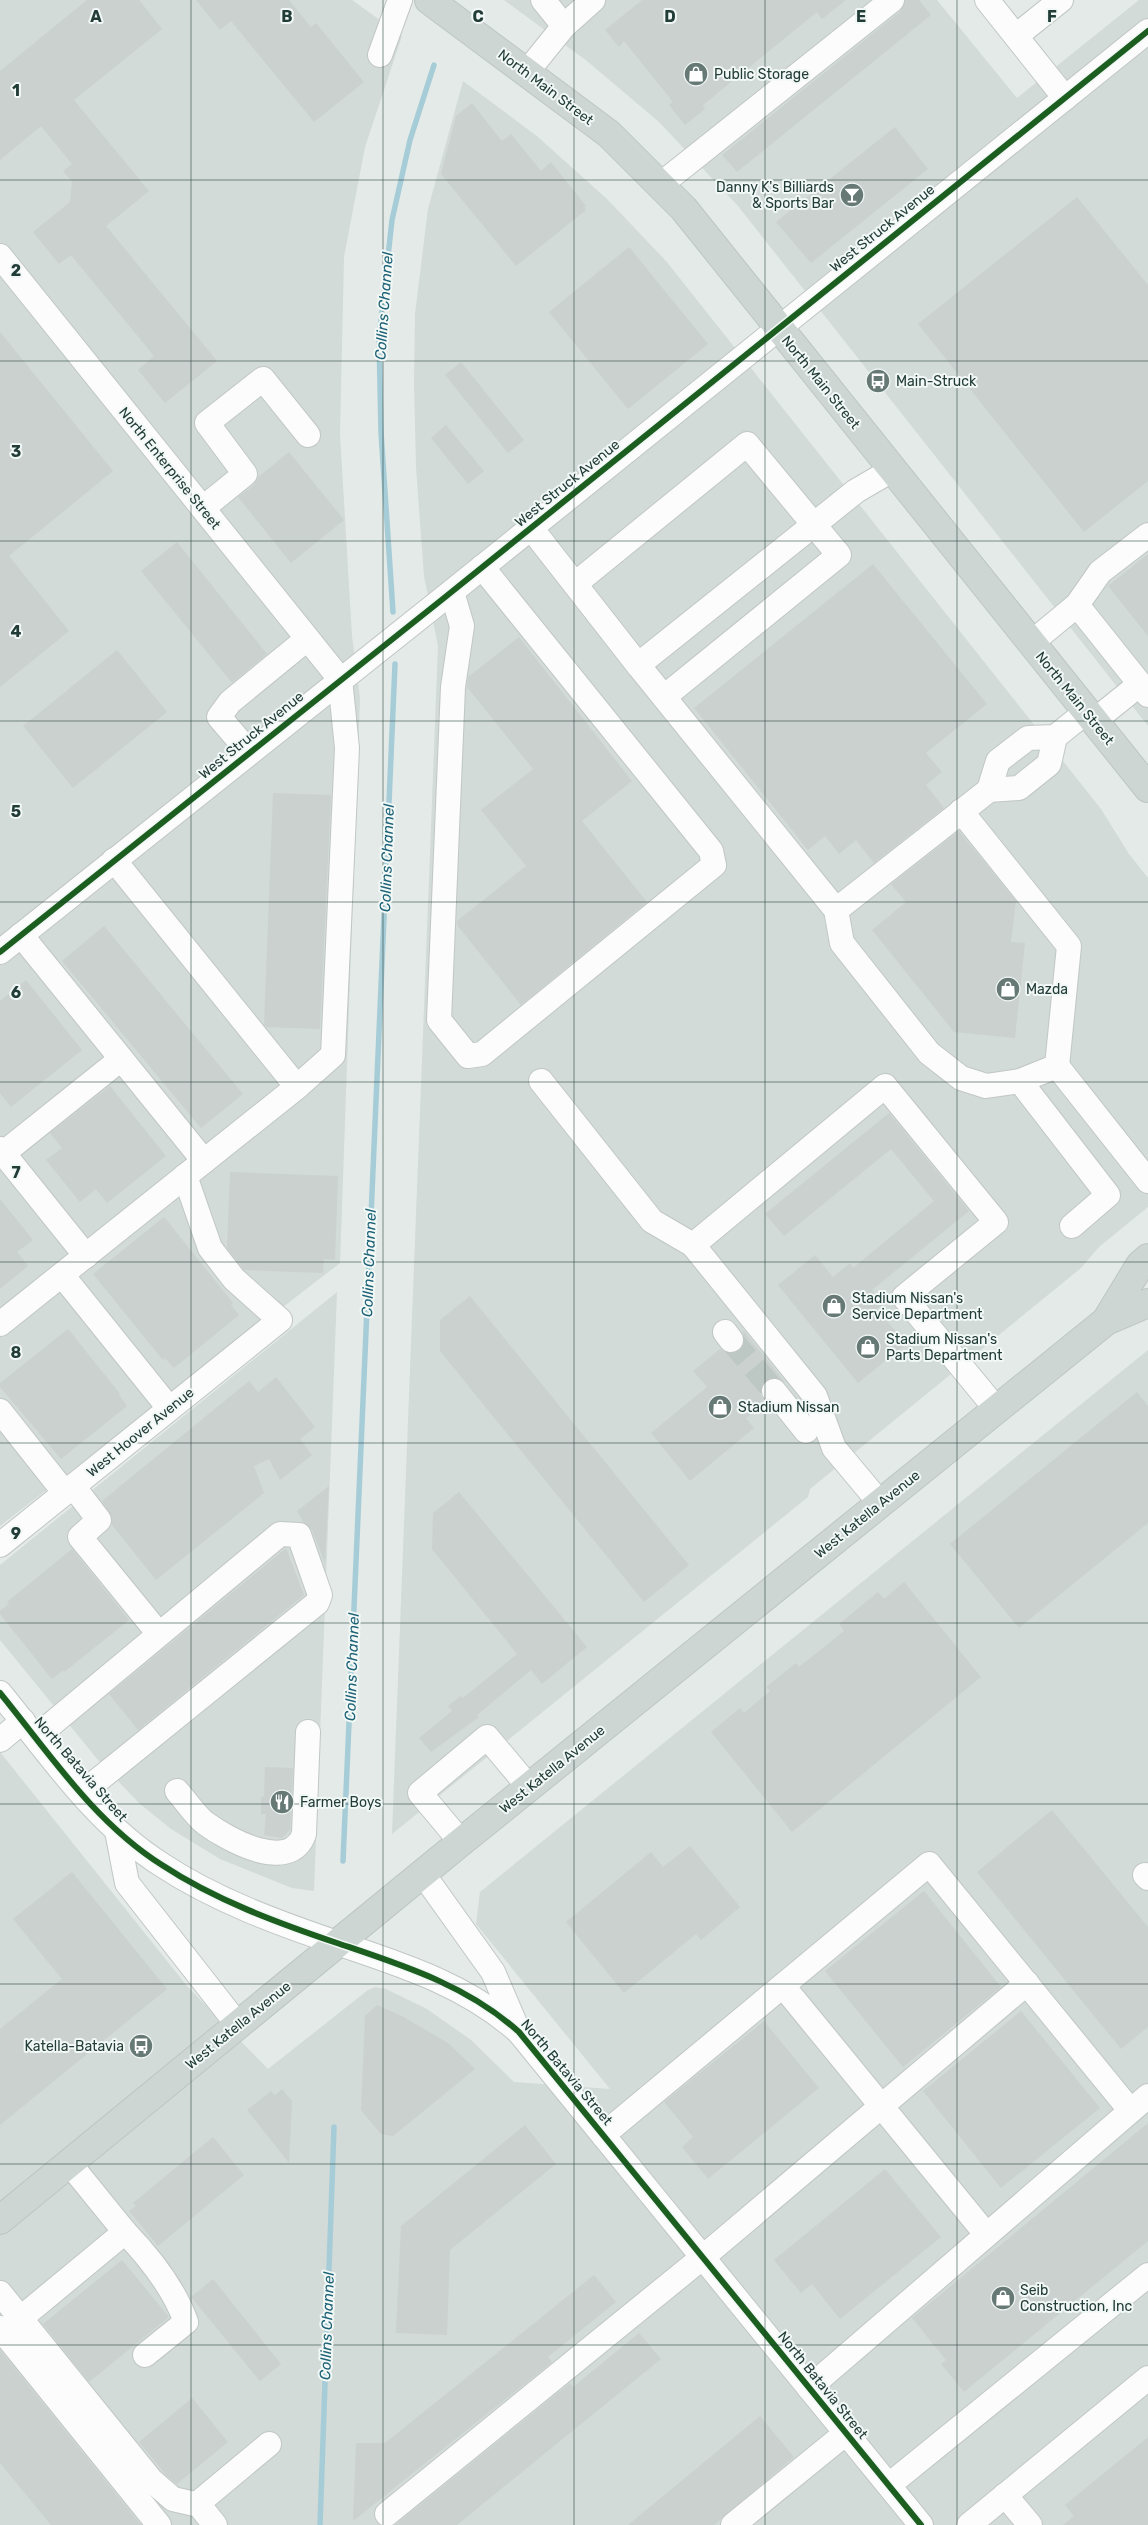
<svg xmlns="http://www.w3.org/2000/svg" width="1148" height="2525" font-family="Rubik,sans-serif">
<rect width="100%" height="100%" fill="#e4eae7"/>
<g fill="#d2dbd7">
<polygon points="0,0 352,0 402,36 365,147 344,257 340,434 352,636 360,698 340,1263 0,1526"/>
<polygon points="504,0 937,0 1017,98 1139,0 1148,0 1148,726 738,206 659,122 587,61"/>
<polygon points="463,81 538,137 607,199 666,261 1101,809 1129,854 1148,878 1148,1207 1099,1247 1081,1268 810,1489 808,1497 392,1834 438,646 424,576 416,467 414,383 415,314 428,209"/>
<polygon points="337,1292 314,1891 292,1888 220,1859 171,1829 139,1803 98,1760 0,1640 0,1565"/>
<polygon points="1148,1350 1148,2525 0,2525 0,1752 187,1986 268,2069 368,1990 375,1987 386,1989 427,2009 471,2040 514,2082 610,2089 476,1924 480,1892"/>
</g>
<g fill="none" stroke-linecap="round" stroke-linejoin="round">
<g stroke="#a6cdd7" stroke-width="5.5">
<polyline points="393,612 381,432 379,338 392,220 410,140 434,65"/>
<polyline points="343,1861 395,664"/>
<polyline points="320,2525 334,2127"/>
</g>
</g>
<g fill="#cbd1cf">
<polygon points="87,0 139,0 162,29 74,100 149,191 106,226 217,361 165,403 138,370 154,356 71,255 59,264 33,232 70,202 72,181 63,171 72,164 41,126 0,160 0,71"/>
<polygon points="196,0 289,0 311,27 316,23 364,82 314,122 231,21 220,30"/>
<polygon points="642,0 846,0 822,19 817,12 703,105 705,109 685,125 669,105 673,102 624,41 619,47 605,30"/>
<polygon points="905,0 919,0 931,15 737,172 722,155 901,11"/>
<polygon points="472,103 502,141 511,134 541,171 551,162 586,206 584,207 586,210 516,266 441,174 456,116"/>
<polygon points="895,127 928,169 811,263 776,222"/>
<polygon points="1077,197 1148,285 1148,481 1084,532 918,324"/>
<polygon points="629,247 708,344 628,409 549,312"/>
<polygon points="0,332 113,471 9,556 69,631 0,687"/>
<polygon points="461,362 524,440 508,453 445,375"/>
<polygon points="446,425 484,471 468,484 431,438"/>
<polygon points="289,452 344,520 291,563 238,497 254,485 258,477"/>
<polygon points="177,542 267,654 232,683 141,571"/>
<polygon points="1148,554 1148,636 1108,586"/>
<polygon points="873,564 987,704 926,753 942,772 926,785 944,808 874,863 856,840 839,854 825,836 808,850 694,708"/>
<polygon points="519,637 632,781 582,821 647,902 521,1005 457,925 457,921 526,866 481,810 533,769 467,687 468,677"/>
<polygon points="117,650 167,712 73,788 23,726"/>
<polygon points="273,793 331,795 320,1029 267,1027 264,1025"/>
<polygon points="959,831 1016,901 1011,942 1025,943 1015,1038 954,1032 872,930 906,902 891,884"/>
<polygon points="104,926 243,1094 201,1128 62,961"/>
<polygon points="26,980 82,1050 11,1107 0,1093 0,1001"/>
<polygon points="110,1086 166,1156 107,1203 96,1189 80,1202 46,1160 62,1148 50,1133"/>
<polygon points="889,1113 969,1211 872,1290 883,1304 877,1309 906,1344 858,1383 778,1285 815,1255 833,1277 850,1263 853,1268 934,1201 891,1149 784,1236 765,1214"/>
<polygon points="230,1172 338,1176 335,1260 324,1259 323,1273 244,1270 227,1248"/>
<polygon points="0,1199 33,1240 17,1252 28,1266 0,1289"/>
<polygon points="164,1217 233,1303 231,1305 239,1315 174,1368 165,1358 163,1360 93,1274"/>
<polygon points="470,1296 689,1565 644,1602 440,1351 440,1320"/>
<polygon points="68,1329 120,1394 119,1395 127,1406 61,1459 0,1387 0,1383"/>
<polygon points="743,1330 785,1382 772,1377 765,1381 760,1393 763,1400 757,1405 759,1408 746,1418 754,1428 690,1481 651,1433 707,1387 693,1371 720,1349 732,1354 740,1351 744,1345"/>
<polygon points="276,1377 315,1427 300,1439 312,1455 280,1480 269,1459 254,1466 264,1493 156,1580 112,1525 112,1517 102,1501 249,1381 258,1392"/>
<polygon points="1137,1392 1148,1406 1148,1523 1019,1628 950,1544"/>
<polygon points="329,1486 325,1563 312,1530 304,1523 297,1511"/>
<polygon points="459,1492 587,1647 542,1684 531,1670 477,1715 479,1717 431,1752 419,1738 452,1711 448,1706 461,1696 463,1698 517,1654 432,1549 433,1513"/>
<polygon points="286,1548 304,1595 138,1730 109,1694"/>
<polygon points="72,1549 129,1620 64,1672 63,1670 52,1679 0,1614 0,1611 9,1604 7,1602"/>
<polygon points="904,1582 981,1677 792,1832 711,1732 740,1708 744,1713 770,1691 766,1687 796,1663 799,1667 844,1631 839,1624 878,1592 884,1599"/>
<polygon points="265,1767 293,1768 290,1830 282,1838 264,1835 266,1814 261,1814 261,1797 264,1796"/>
<polygon points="1052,1810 1148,1927 1148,2027 1121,2049 977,1872"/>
<polygon points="690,1846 740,1907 701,1940 696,1934 624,1993 566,1922 651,1852 663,1867"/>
<polygon points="72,1872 167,1989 0,2125 0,2029 62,1979 13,1919"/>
<polygon points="924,1891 1001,1987 903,2067 825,1971"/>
<polygon points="377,2005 402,2016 448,2043 475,2069 393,2136 381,2134 361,2110 365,2016"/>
<polygon points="1021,2011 1100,2108 1001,2188 923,2091"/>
<polygon points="764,2021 819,2088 708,2179 682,2147 693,2137 664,2102"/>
<polygon points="282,2089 292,2101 289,2163 247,2110 271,2091 275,2095"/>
<polygon points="1148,2123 1148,2241 964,2392 941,2364 946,2360 912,2318"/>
<polygon points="525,2125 556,2164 450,2250 447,2335 396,2333 401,2226"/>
<polygon points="213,2137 244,2175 158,2246 129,2211 136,2206 133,2203"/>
<polygon points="885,2169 941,2237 840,2319 812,2284 801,2293 774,2260"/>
<polygon points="122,2260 169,2317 89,2382 43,2324"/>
<polygon points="594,2275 616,2302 548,2357 552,2362 353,2521 356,2443 385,2443"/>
<polygon points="213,2279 281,2364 260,2381 191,2297"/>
<polygon points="639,2333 661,2359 457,2525 395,2525 570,2383 573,2387"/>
<polygon points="0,2350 141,2525 51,2525 0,2463"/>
<polygon points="192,2398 228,2442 177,2484 166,2475 139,2442"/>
<polygon points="760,2416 794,2457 721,2519 714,2525 628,2525"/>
<polygon points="1148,2437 1148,2525 1063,2525 1074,2516 1065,2505"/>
</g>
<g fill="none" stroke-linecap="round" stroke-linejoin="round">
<polyline stroke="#bdc7c4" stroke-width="24" stroke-dasharray="24 12" stroke-linecap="butt" points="731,1340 774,1391"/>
<g stroke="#c1c7c4" stroke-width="26">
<g id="minor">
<polyline points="543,0 564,26"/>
<polyline points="987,0 1065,98"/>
<polyline points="1016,36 1061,0"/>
<polyline points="380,55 400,0"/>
<polyline points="526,73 564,26 593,0"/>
<polyline points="660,185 892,0"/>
<polyline points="0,256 340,679"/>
<polyline points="203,508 245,474 207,423 263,379 308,435"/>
<polyline points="531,528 638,665 856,491 892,470"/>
<polyline points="575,584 747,444 839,555 664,697"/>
<polyline points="452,592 462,626 453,687 439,1020 468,1056 482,1054 714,865 711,851 482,567"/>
<polyline points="1077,605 1100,572 1148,535"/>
<polyline points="1031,643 1077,605 1140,684"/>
<polyline points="638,665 836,910 842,943 929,1053 961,1078 986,1086 1020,1081 1057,1066 1069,946 961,811"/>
<polyline points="1094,721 1140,684 1148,695"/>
<polyline points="249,752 219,717 230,702 307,639"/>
<polyline points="989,790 998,761 1028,738 1055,737 1086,712"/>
<polyline points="114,860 297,1087"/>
<polyline points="836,910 989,790 1019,788 1049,764 1055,737"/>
<polyline points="21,935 204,1161"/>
<polyline points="0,952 444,598 1148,31"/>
<polyline points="1057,1066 1148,1181"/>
<polyline points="541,1081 652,1221 693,1245 815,1396 834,1448 880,1503"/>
<polyline points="1020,1081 1108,1195 1072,1226"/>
<polyline points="0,1149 86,1256"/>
<polyline points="0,1156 121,1059"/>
<polyline points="693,1245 885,1086 996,1222 904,1297 997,1410"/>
<polyline points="62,1275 169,1408"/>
<polyline points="0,1324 297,1087 333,1055 347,748 340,679"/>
<polyline points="725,1332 731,1340"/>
<polyline points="774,1391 806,1431"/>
<polyline points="0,1411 65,1493"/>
<polyline points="73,1486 99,1520 80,1537 159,1634"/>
<polyline points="0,1545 280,1320 234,1279 210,1248 185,1176"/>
<path d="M 0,1693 C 49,1753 95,1823 162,1865 C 215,1900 278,1923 337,1943 C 402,1965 467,1985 519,2032 L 921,2525"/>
<polyline points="36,1737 280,1534 299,1535 320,1595 317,1603 82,1793"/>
<polyline points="0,1740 23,1721"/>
<path d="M 177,1791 C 186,1801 195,1815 205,1823 C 228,1840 290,1874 304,1834 L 308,1732"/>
<polyline points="117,1831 127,1883 238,2025"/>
<polyline points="461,1842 420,1793 487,1737 529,1787"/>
<polyline points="423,1874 493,1972 517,2028"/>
<polyline points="1145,1875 1148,1878"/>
<polyline points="783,1986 986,2234"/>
<polyline points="603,2135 929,1864 1130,2110"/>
<path d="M 125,2232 C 150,2258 174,2288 186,2322 L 145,2355"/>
<polyline points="0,2293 151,2480 173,2499 199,2505 215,2525"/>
<polyline points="21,2318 125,2232 69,2163"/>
<polyline points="0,2328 159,2525"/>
<polyline points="809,2388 1148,2096"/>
<polyline points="889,2485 1148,2275"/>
<polyline points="1005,2495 1030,2525"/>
<polyline points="197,2504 269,2444"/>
<polyline points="387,2514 703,2257 1027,1983"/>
<polyline points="733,2525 846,2433"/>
<polyline points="969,2525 1148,2378"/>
</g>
</g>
<g stroke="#bdc6c3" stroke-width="30">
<g id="major">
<polyline points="429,0 609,134 684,209 1148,788"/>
<polyline points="1106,1321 1140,1265 1148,1258"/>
<polyline points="0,2220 461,1842 1106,1321 1148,1303"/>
</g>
</g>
<use href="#minor" stroke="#fbfcfb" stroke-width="24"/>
<use href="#major" stroke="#cdd6d3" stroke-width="28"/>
<g stroke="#f2f8f6" stroke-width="9">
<g id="cycleway">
<polyline points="0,952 444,598 1148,31"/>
<path d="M 0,1693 C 49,1753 95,1823 162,1865 C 215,1900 278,1923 337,1943 C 402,1965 467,1985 519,2032 L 921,2525"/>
</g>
</g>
<use href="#cycleway" stroke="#1b5e20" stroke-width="6"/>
</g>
<path fill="none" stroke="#223c37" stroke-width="1" stroke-opacity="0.55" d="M 191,0 L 191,2525M 383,0 L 383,2525M 574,0 L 574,2525M 765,0 L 765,2525M 957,0 L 957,2525M 0,180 L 1148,180M 0,361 L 1148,361M 0,541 L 1148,541M 0,721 L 1148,721M 0,902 L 1148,902M 0,1082 L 1148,1082M 0,1262 L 1148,1262M 0,1443 L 1148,1443M 0,1623 L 1148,1623M 0,1804 L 1148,1804M 0,1984 L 1148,1984M 0,2164 L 1148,2164M 0,2345 L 1148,2345"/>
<defs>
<g id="shop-disc" transform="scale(1.25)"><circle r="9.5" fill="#667975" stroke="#f2f8f6"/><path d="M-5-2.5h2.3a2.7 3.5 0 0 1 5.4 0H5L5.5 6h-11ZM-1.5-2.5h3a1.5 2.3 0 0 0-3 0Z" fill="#fff"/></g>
<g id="bar-disc" transform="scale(1.25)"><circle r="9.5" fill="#667975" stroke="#f2f8f6"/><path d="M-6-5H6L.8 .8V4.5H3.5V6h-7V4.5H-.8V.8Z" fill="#fff"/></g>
<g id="bus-disc" transform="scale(1.25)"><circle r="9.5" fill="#667975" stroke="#f2f8f6"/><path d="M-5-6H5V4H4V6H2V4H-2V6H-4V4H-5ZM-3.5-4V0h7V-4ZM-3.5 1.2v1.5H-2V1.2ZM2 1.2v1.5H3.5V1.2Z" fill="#fff"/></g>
<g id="restaurant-disc" transform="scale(1.25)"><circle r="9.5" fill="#667975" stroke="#f2f8f6"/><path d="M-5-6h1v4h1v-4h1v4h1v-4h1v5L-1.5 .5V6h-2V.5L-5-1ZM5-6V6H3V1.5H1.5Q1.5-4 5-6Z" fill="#fff"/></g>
</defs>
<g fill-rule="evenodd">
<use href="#shop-disc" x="696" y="74"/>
<use href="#bar-disc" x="852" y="195"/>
<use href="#bus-disc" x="878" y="381"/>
<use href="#shop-disc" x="1008" y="989"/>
<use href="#shop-disc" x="834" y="1306"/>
<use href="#shop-disc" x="868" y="1347"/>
<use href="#shop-disc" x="720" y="1407"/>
<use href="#restaurant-disc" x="282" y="1802"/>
<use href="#bus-disc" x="141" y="2046"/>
<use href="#shop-disc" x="1003" y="2298"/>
</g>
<g text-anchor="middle" stroke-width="4" stroke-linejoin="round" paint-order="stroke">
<g font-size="14" fill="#223c37" stroke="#f2f8f6" text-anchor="start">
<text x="714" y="79">Public Storage</text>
<text x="834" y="192" text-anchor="end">Danny K's Billiards<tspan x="834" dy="16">&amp; Sports Bar</tspan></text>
<text x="896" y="386">Main-Struck</text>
<text x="1026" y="994">Mazda</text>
<text x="852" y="1303">Stadium Nissan's<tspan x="852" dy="16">Service Department</tspan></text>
<text x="886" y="1344">Stadium Nissan's<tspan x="886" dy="16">Parts Department</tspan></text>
<text x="738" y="1412">Stadium Nissan</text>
<text x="300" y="1807">Farmer Boys</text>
<text x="124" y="2051" text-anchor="end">Katella-Batavia</text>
<text x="1020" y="2295">Seib<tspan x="1020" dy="16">Construction, Inc</tspan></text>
</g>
<g font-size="14" fill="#223c37" stroke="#f2f8f6">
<text transform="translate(546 87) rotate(37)" y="5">North Main Street</text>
<text transform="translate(882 228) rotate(-39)" y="5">West Struck Avenue</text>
<text transform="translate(821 382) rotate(51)" y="5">North Main Street</text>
<text transform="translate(170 468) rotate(51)" y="5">North Enterprise Street</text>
<text transform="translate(567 483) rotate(-39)" y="5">West Struck Avenue</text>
<text transform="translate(1075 698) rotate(51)" y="5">North Main Street</text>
<text transform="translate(251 735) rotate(-39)" y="5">West Struck Avenue</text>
<text transform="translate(140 1432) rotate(-39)" y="5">West Hoover Avenue</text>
<text transform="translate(867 1514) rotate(-39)" y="5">West Katella Avenue</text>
<text transform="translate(81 1769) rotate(49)" y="5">North Batavia Street</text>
<text transform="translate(552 1769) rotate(-39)" y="5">West Katella Avenue</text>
<text transform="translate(238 2025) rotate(-39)" y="5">West Katella Avenue</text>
<text transform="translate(567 2072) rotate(50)" y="5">North Batavia Street</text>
<text transform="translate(823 2385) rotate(51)" y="5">North Batavia Street</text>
</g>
<g font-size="15" font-style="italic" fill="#1e6277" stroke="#f2f8f6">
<text transform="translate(384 306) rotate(-86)" y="5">Collins Channel</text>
<text transform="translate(387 858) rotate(-88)" y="5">Collins Channel</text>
<text transform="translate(369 1263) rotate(-88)" y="5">Collins Channel</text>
<text transform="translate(352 1667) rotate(-88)" y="5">Collins Channel</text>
<text transform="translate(327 2326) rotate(-88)" y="5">Collins Channel</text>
</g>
</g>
<g font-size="16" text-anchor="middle" font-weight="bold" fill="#223c37" stroke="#f2f8f6" stroke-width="4" stroke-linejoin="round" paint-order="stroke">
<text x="96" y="22">A</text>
<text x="287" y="22">B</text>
<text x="478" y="22">C</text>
<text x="670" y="22">D</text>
<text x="861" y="22">E</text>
<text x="1052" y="22">F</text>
<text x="16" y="96">1</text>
<text x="16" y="276">2</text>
<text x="16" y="457">3</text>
<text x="16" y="637">4</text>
<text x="16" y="817">5</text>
<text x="16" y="998">6</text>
<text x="16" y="1178">7</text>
<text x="16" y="1358">8</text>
<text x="16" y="1539">9</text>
</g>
</svg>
